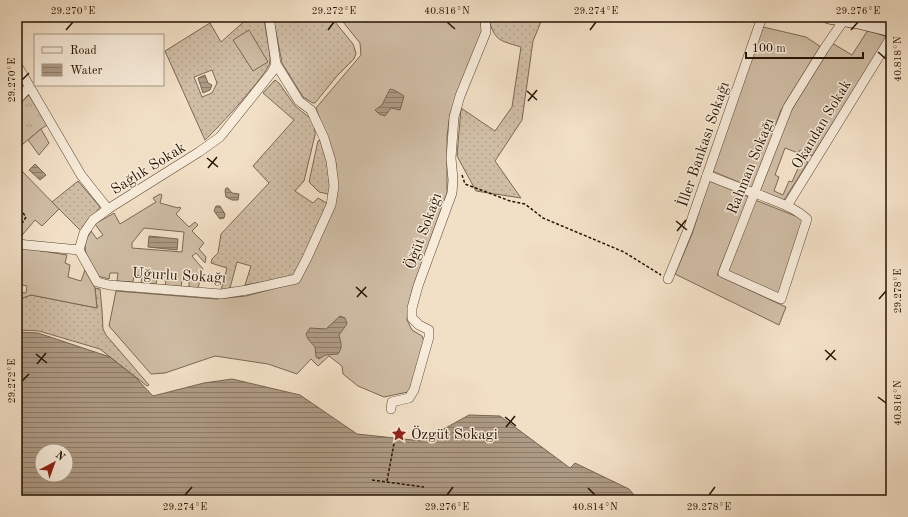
<svg xmlns="http://www.w3.org/2000/svg" width="908" height="517" font-family="'Old Standard TT',serif">
<defs>
<pattern id="grass-dots" width="8" height="8" patternUnits="userSpaceOnUse"><rect width="8" height="8" fill="#cfbda5"/><path d="M2 2h.1M6 6h.1" fill="none" stroke="#b2a28c" stroke-width="1.8" stroke-linecap="round"/></pattern>
<pattern id="park-tufts" width="24" height="20" patternUnits="userSpaceOnUse"><rect width="24" height="20" fill="#cfbda5"/><path d="M3 7l-1-3M5 7V3M7 7l1-3M15 17l-1-3M17 17v-4M19 17l1-3" fill="none" stroke="#b2a28c"/></pattern>
<pattern id="water-rules" width="6" height="5" patternUnits="userSpaceOnUse"><rect width="6" height="5" fill="#ad9a84"/><path d="M0 2.5h6" fill="none" stroke="#8d7c6a"/></pattern>
</defs>
<rect width="100%" height="100%" fill="#f2e0c6"/>
<filter id="stains"><feTurbulence type="fractalNoise" baseFrequency=".005" numOctaves="4"/><feColorMatrix values="0 0 0 0 .2 0 0 0 0 .09 0 0 0 0 .02 0 0 0 .5 -.17"/></filter>
<radialGradient id="worn" r=".72"><stop offset=".6" stop-color="#630" stop-opacity="0"/><stop offset="1" stop-color="#630" stop-opacity=".3"/></radialGradient>
<g fill="url(#grass-dots)" stroke="#7a6854" fill-rule="evenodd">
<polygon points="275,17 331,17 353,44 356,53 354,59 337,76 315,103 313,103 303,97 282,63 274,22"/>
<path d="M 488,17 L 543,17 L 533,41 L 522,120 L 495,161 L 521,198 L 476,191 L 457,156 L 461,108 L 495,131 L 512,107 L 521,47 C 498,40 495,41 488,17 Z"/>
<path d="M 248,18 L 264,19 C 265,28 271,54 270,62 C 268,74 217,129 205,140 L 165,51 L 210,23 L 221,42 ZM 212,70 L 217,83 L 212,93 L 202,97 L 194,77 Z"/>
<polygon points="17,74 25,87 17,95"/>
<polygon points="275,80 279,83 295,106 310,118 315,126 315,135 304,181 295,191 313,203 318,198 328,204 304,257 293,277 245,285 251,266 237,262 230,288 221,290 227,268 211,263 212,259 218,253 221,234 269,183 253,166 294,120 263,93"/>
<polygon points="321,140 328,165 330,192 328,194 319,192 309,182 318,141"/>
<polygon points="78,181 100,207 97,211 89,218 81,231 52,202"/>
<polygon points="95,288 100,289 102,310 103,329 106,335 149,385 147,386 100,349 39,331 17,330 17,300 31,295 97,308"/>
</g>
<g fill="url(#park-tufts)" stroke="#7a6854">
<path d="M 288,17 L 304,17 C 299,24 292,24 288,17 Z"/>
<polygon points="29,95 47,125 41,129 17,149 17,106"/>
</g>
<g fill="#cfbda5" stroke="#7a6854" fill-rule="evenodd">
<polygon points="339,17 480,17 482,31 450,114 447,136 447,193 413,287 408,307 407,320 412,330 422,336 424,341 412,388 408,392 384,397 358,386 343,374 342,366 329,356 318,366 311,359 297,374 268,364 215,356 165,373 151,374 109,326 116,291 216,299 246,296 298,282 333,206 336,163 316,108 361,55 360,43"/>
<polygon points="763,27 806,37 821,47 781,110 753,188 712,171"/>
<polygon points="249,30 268,62 253,71 233,40"/>
<polygon points="868,30 887,37 812,156 800,150 798,153 785,148 775,175 779,177 774,191 783,195 789,181 792,182 799,166 804,161 808,162 784,200 760,191 792,109 832,43 852,55"/>
<polygon points="41,129 49,143 39,155 28,140"/>
<polygon points="17,166 59,209 42,226 35,220 18,240"/>
<polygon points="709,181 749,197 717,275 786,307 779,325 675,274 692,234"/>
<path d="M 160,194 L 162,195 L 160,203 L 178,208 L 179,207 L 181,208 L 176,214 L 189,227 L 195,222 L 198,225 L 192,231 L 204,243 L 199,249 L 206,257 L 205,263 L 196,253 L 192,256 L 203,269 L 198,288 L 189,288 L 189,281 L 182,281 L 181,287 L 165,286 L 166,280 L 157,279 L 156,284 L 141,283 L 142,276 L 134,275 L 133,282 L 117,281 L 118,273 L 110,273 L 109,279 L 98,276 C 92,267 82,252 86,240 C 87,237 90,234 91,231 L 97,239 L 103,235 L 95,224 L 114,213 L 120,224 L 156,202 L 153,198 ZM 144,228 L 184,232 L 182,252 L 132,248 L 132,243 Z"/>
<polygon points="755,200 803,219 779,295 728,272"/>
<polygon points="17,247 67,255 65,263 70,265 68,277 81,281 85,270 95,288 97,308 31,295 17,300 17,292 26,293 27,286 17,284"/>
</g>
<g fill="url(#water-rules)" stroke="#776450" fill-rule="evenodd">
<polygon points="205,75 208,83 212,85 210,90 203,93 198,78"/>
<polygon points="390,89 394,90 404,96 400,110 391,108 385,116 379,114 375,110 382,105"/>
<polygon points="35,164 46,175 40,180 29,170"/>
<polygon points="226,188 228,188 232,193 239,194 238,200 232,200 226,197 225,191"/>
<polygon points="216,206 220,206 225,214 224,218 220,219 214,211"/>
<polygon points="149,236 178,239 177,250 148,247"/>
<path d="M 340,316 L 345,318 L 347,324 L 339,335 C 341,343 343,347 338,354 L 325,355 L 319,359 L 316,357 L 315,347 L 308,339 L 306,334 L 310,328 L 326,329 Z"/>
<path d="M 17,332 L 38,333 L 110,357 L 135,377 L 153,396 L 204,383 L 232,379 L 300,395 L 357,434 L 422,441 L 469,415 L 500,416 L 570,468 L 575,463 L 629,489 L 638,500 L 17,500 ZM 42,451 L 66,451 L 66,475 L 42,475 Z"/>
</g>
<g fill="none" stroke-linecap="round" stroke-linejoin="round">
<g stroke="#594634" stroke-width="10">
<g id="street">
<polyline points="17,65 81,175 108,209"/>
<polyline points="17,100 29,87"/>
<path d="M 707,175 C 724,182 742,189 760,195 C 777,202 794,207 807,219 L 781,299 L 723,273 L 788,107 L 824,49 L 844,20"/>
<polyline points="787,206 891,37"/>
<polyline points="17,244 79,250 84,233 93,220 108,209 199,152 220,137 272,72 276,64"/>
<polyline points="79,250 97,282 109,285 221,294 247,290 296,279 307,258 331,205 334,186 331,161 324,138 311,110 299,101 276,64 269,17"/>
<polyline points="668,279 688,230 762,17"/>
<polyline points="391,409 392,402 409,398 414,390 429,337 429,330 419,325 412,318 412,308 418,286 452,193 453,180 451,158 454,117 460,96 486,32 485,17"/>
</g>
</g>
<g stroke="#261303" stroke-width="14">
<polyline id="secondary" points="829,17 858,22 891,30"/>
</g>
<g stroke="#261303" stroke-width="1.5" stroke-dasharray="3 2" stroke-linecap="butt">
<polyline points="462,175 465,184 510,201 525,204 543,218 624,252 661,275"/>
<polyline points="17,205 26,217 23,222 17,217"/>
<polyline points="372,480 424,487"/>
<polyline points="387,481 395,438"/>
</g>
<use href="#street" stroke="#f7ebda" stroke-width="9"/>
<use href="#secondary" stroke="#f7ebda" stroke-width="13"/>
</g>
<path fill="none" stroke="#261303" stroke-width="1.5" d="M 447,22 L 455,29M 66,30 L 73,22M 328,30 L 334,22M 590,30 L 596,22M 851,30 L 858,22M 878,52 L 886,59M 22,80 L 29,73M 527,91 L 537,100M 528,101 L 537,90M 207,158 L 218,167M 208,168 L 217,157M 676,221 L 687,230M 677,231 L 686,220M 356,287 L 367,297M 357,297 L 366,287M 879,299 L 886,291M 825,350 L 836,360M 36,354 L 47,363M 826,360 L 835,350M 37,364 L 46,353M 22,381 L 29,374M 878,397 L 886,403M 505,417 L 516,426M 506,427 L 515,416M 588,488 L 595,495M 185,495 L 192,487M 447,495 L 453,487M 709,495 L 715,487"/>
<defs>
<g id="sight-bare" transform="scale(1.2)"><path d="M0-6L1.8-2.2L6-1.7L2.9 1.2L3.7 5.4L0 3.3L-3.7 5.4L-2.9 1.2L-6-1.7L-1.8-2.2Z" fill="#8f2418" stroke="#f7ebda" stroke-width="2.5" paint-order="stroke"/></g>
</defs>
<g fill-rule="evenodd">
<use href="#sight-bare" x="399" y="434"/>
</g>
<g text-anchor="middle" stroke-width="3" stroke-linejoin="round" paint-order="stroke">
<g font-size="15" fill="#261303" stroke="#f7ebda">
<text transform="translate(821 124) rotate(-59)" y="5">Okandan Sokak</text>
<text transform="translate(703 144) rotate(-71)" y="5">İller Bankası Sokağı</text>
<text transform="translate(750 166) rotate(-68)" y="5">Rahman Sokağı</text>
<text transform="translate(148 168) rotate(-32)" y="5">Sağlık Sokak</text>
<text transform="translate(423 231) rotate(-70)" y="5">Öğüt Sokağı</text>
<text transform="translate(179 275) rotate(3)" y="5">Uğurlu Sokağı</text>
</g>
<g font-size="15" fill="#261303" stroke="#f7ebda" text-anchor="start">
<text x="411" y="439">Özgüt Sokagi</text>
</g>
</g>
<rect width="908" height="517" fill="none" stroke="#f2e0c6" stroke-width="44"/>
<rect x="34" y="34" width="130" height="52" fill="#f7ebda" stroke="#a39584"/>
<rect x="42" y="47" width="20" height="6" fill="#f7ebda" stroke="#a39584"/>
<text x="70" y="54" font-size="12" fill="#261303">Road</text>
<rect x="42" y="64" width="20" height="12" fill="url(#water-rules)" stroke="#a39584"/>
<text x="70" y="74" font-size="12" fill="#261303">Water</text>
<g transform="translate(54 463) rotate(41)"><circle r="19" fill="#f7ebda" stroke="#a39584"/>
<path d="M0-3L7 15L0 10L-7 15Z" fill="#8f2418"/>
<text y="-6" font-size="11" font-weight="bold" text-anchor="middle" fill="#261303">N</text>
</g>
<path d="M746 52v6h117v-6" fill="none" stroke="#261303" stroke-width="2"/>
<text x="752" y="52" font-size="12" fill="#261303" stroke="#f7ebda" stroke-width="3" paint-order="stroke">100 m</text>
<rect x="22" y="22" width="864" height="473" fill="none" stroke="#261303" stroke-width="1.5"/>
<g font-size="10" text-anchor="middle" fill="#261303">
<text x="73" y="14">29.270°E</text>
<text x="334" y="14">29.272°E</text>
<text x="447" y="14">40.816°N</text>
<text x="596" y="14">29.274°E</text>
<text x="858" y="14">29.276°E</text>
<text transform="translate(897 59) rotate(-90)" y="4">40.818°N</text>
<text transform="translate(11 80) rotate(-90)" y="4">29.270°E</text>
<text transform="translate(897 291) rotate(-90)" y="4">29.278°E</text>
<text transform="translate(11 381) rotate(-90)" y="4">29.272°E</text>
<text transform="translate(897 403) rotate(-90)" y="4">40.816°N</text>
<text x="185" y="510">29.274°E</text>
<text x="447" y="510">29.276°E</text>
<text x="595" y="510">40.814°N</text>
<text x="709" y="510">29.278°E</text>
</g>
<rect width="100%" height="100%" filter="url(#stains)"/>
<rect width="100%" height="100%" fill="url(#worn)"/>
</svg>
